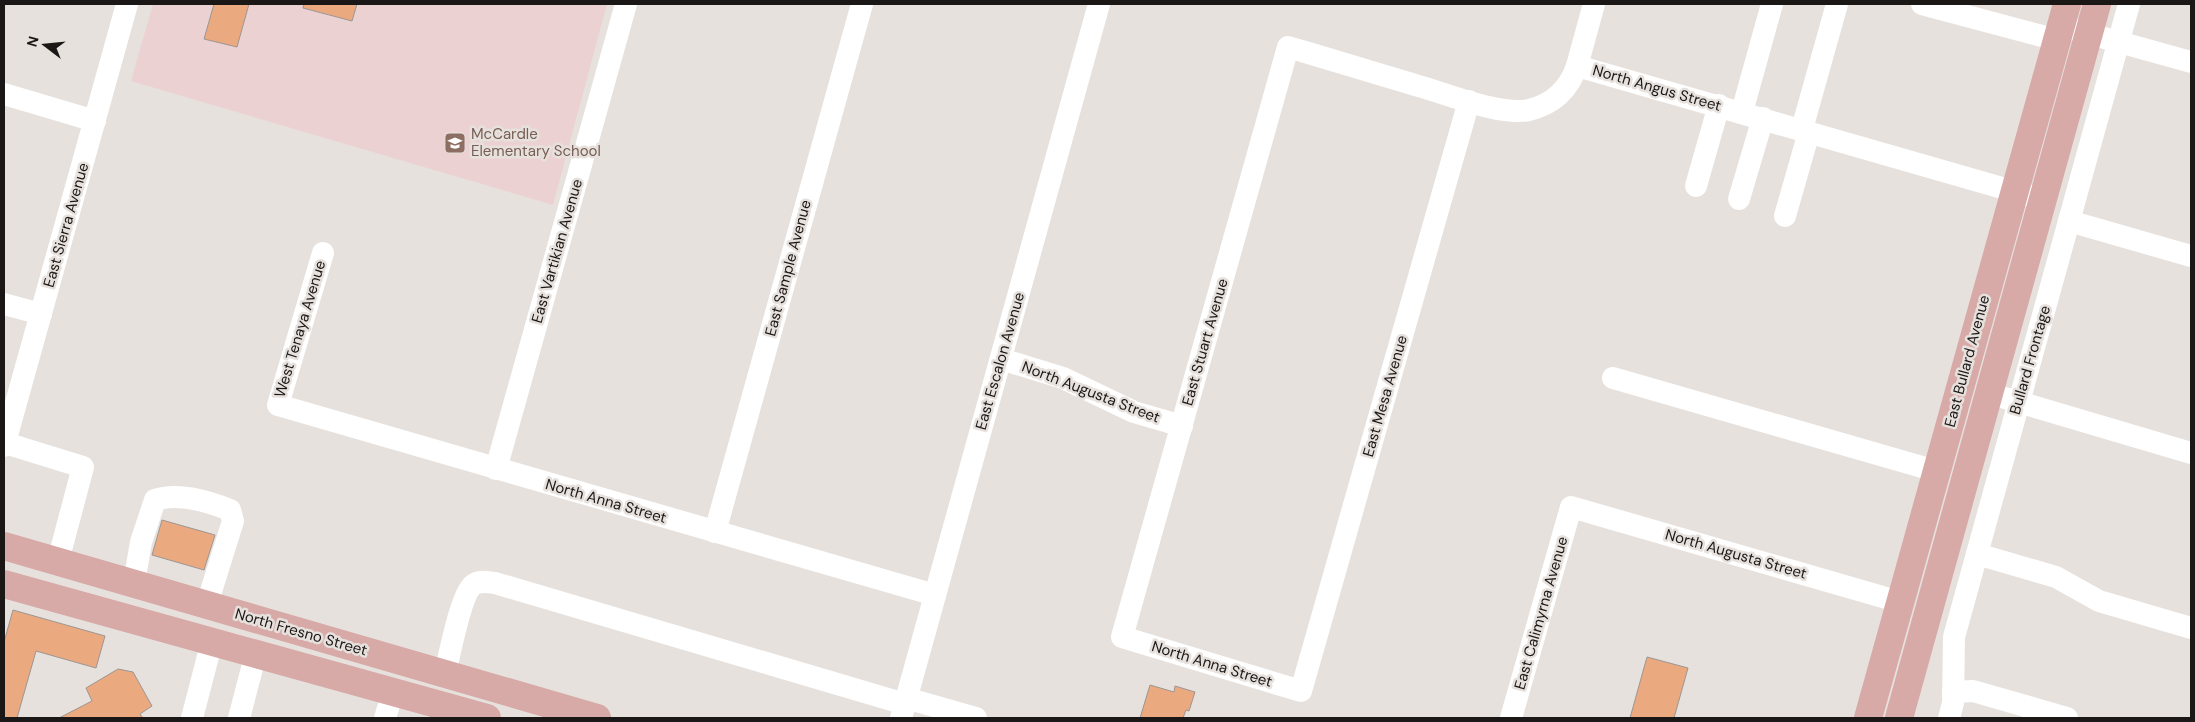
<svg xmlns="http://www.w3.org/2000/svg" width="2195" height="722" font-family="'DM Sans',sans-serif">
<rect width="100%" height="100%" fill="#e7e1dd"/>
<polygon fill="#ecd1d2" points="153,4 607,4 553,205 131,81"/>
<g fill="#eba97f" stroke="#9c9693">
<polygon points="214,4 249,4 237,47 204,39"/>
<polygon points="304,4 357,4 352,21 303,8"/>
<polygon points="162,520 215,535 204,570 152,555"/>
<polygon points="13,610 105,636 96,668 36,651 17,718 4,718 4,642"/>
<polygon points="1647,657 1688,668 1674,718 1630,718"/>
<polygon points="118,669 133,672 152,706 140,714 143,718 59,718 92,701 86,688"/>
<polygon points="1150,685 1174,692 1175,686 1195,692 1189,711 1186,710 1183,718 1140,718"/>
</g>
<g fill="none" stroke-linecap="round" stroke-linejoin="round">
<g stroke="#fff" stroke-width="22">
<polyline points="1922,4 2057,40"/>
<polyline points="2072,29 2191,62"/>
<polyline points="1577,66 1594,4"/>
<polyline points="4,94 95,121"/>
<path d="M 1469,101 L 1301,691 L 1122,637 L 1288,47 C 1333,60 1378,74 1422,87 C 1450,95 1502,116 1529,110 C 1554,104 1569,89 1577,66 L 2044,200"/>
<polyline points="1742,112 1772,4"/>
<polyline points="1802,129 1837,4"/>
<polyline points="1696,186 1719,105"/>
<polyline points="1739,199 1763,118"/>
<polyline points="1785,216 1809,132"/>
<polyline points="2069,221 2191,256"/>
<polyline points="323,253 278,405 935,595"/>
<polyline points="4,304 41,314"/>
<polyline points="1001,359 1063,378 1134,412 1182,426"/>
<polyline points="1613,378 1936,471"/>
<polyline points="2005,398 2191,453"/>
<polyline points="5,443 83,467 58,561"/>
<polyline points="4,446 127,4"/>
<polyline points="496,469 626,4"/>
<polyline points="715,532 862,4"/>
<polyline points="1977,554 2056,577 2099,601 2191,628"/>
<path d="M 134,583 L 141,542 L 155,500 C 178,492 207,501 230,510 L 233,521 L 207,604"/>
<path d="M 445,674 C 449,657 461,594 473,585 C 480,580 487,582 495,583 L 905,704"/>
<polyline points="1953,692 1973,691 2067,718"/>
<polyline points="906,698 976,718"/>
<polyline points="192,718 212,641"/>
<polyline points="239,718 256,653"/>
<polyline points="385,718 393,692"/>
<polyline points="901,718 1099,4"/>
<polyline points="1511,718 1571,507 1900,602"/>
<polyline points="1949,718 1953,703 1954,637 2129,4"/>
</g>
<g stroke="#d7a9a7" stroke-width="28">
<polyline points="4,546 597,718"/>
<polyline points="4,584 487,718"/>
<polyline points="1868,718 2067,4"/>
<polyline points="1899,718 2097,4"/>
</g>
</g>
<defs>
<g id="school-square" transform="scale(1.125)"><rect x="-9" y="-9" width="18" height="18" rx="4" fill="#8d6e63" stroke="#e7e1dd"/><path d="M0-5L7-2L0 1L-7-2ZM-4 1L0 2.5L4 1V4Q0 6-4 4Z" fill="#fff"/></g>
</defs>
<g fill-rule="evenodd">
<use href="#school-square" x="455" y="143"/>
</g>
<g text-anchor="middle" stroke-width="5" stroke-linejoin="round" paint-order="stroke">
<g font-size="15" fill="#1a1716" stroke="#e7e1dd">
<text transform="translate(1657 88) rotate(16)" y="5">North Angus Street</text>
<text transform="translate(66 225) rotate(-74)" y="5">East Sierra Avenue</text>
<text transform="translate(557 251) rotate(-74)" y="5">East Vartikian Avenue</text>
<text transform="translate(788 268) rotate(-75)" y="5">East Sample Avenue</text>
<text transform="translate(300 329) rotate(-73)" y="5">West Tenaya Avenue</text>
<text transform="translate(1205 342) rotate(-74)" y="5">East Stuart Avenue</text>
<text transform="translate(2030 360) rotate(-74)" y="5">Bullard Frontage</text>
<text transform="translate(1000 361) rotate(-74)" y="5">East Escalon Avenue</text>
<text transform="translate(1967 361) rotate(-75)" y="5">East Bullard Avenue</text>
<text transform="translate(1091 392) rotate(21)" y="5">North Augusta Street</text>
<text transform="translate(1385 396) rotate(-74)" y="5">East Mesa Avenue</text>
<text transform="translate(606 501) rotate(16)" y="5">North Anna Street</text>
<text transform="translate(1736 554) rotate(16)" y="5">North Augusta Street</text>
<text transform="translate(1541 613) rotate(-74)" y="5">East Calimyrna Avenue</text>
<text transform="translate(301 632) rotate(16)" y="5">North Fresno Street</text>
<text transform="translate(1212 664) rotate(17)" y="5">North Anna Street</text>
</g>
<g font-size="15" fill="#785e54" stroke="#e7e1dd" text-anchor="start">
<text x="471" y="139">McCardle<tspan x="471" dy="17">Elementary School</tspan></text>
</g>
</g>
<rect width="2195" height="722" fill="none" stroke="#1a1716" stroke-width="10"/>
<g transform="translate(45 45) rotate(286)" stroke="#e7e1dd" stroke-width="4" paint-order="stroke">
<path d="M0-4L9 19L0 12L-9 19Z" fill="#1a1716"/>
<text y="-8" font-size="14" font-weight="bold" text-anchor="middle" fill="#1a1716">N</text>
</g>
</svg>
